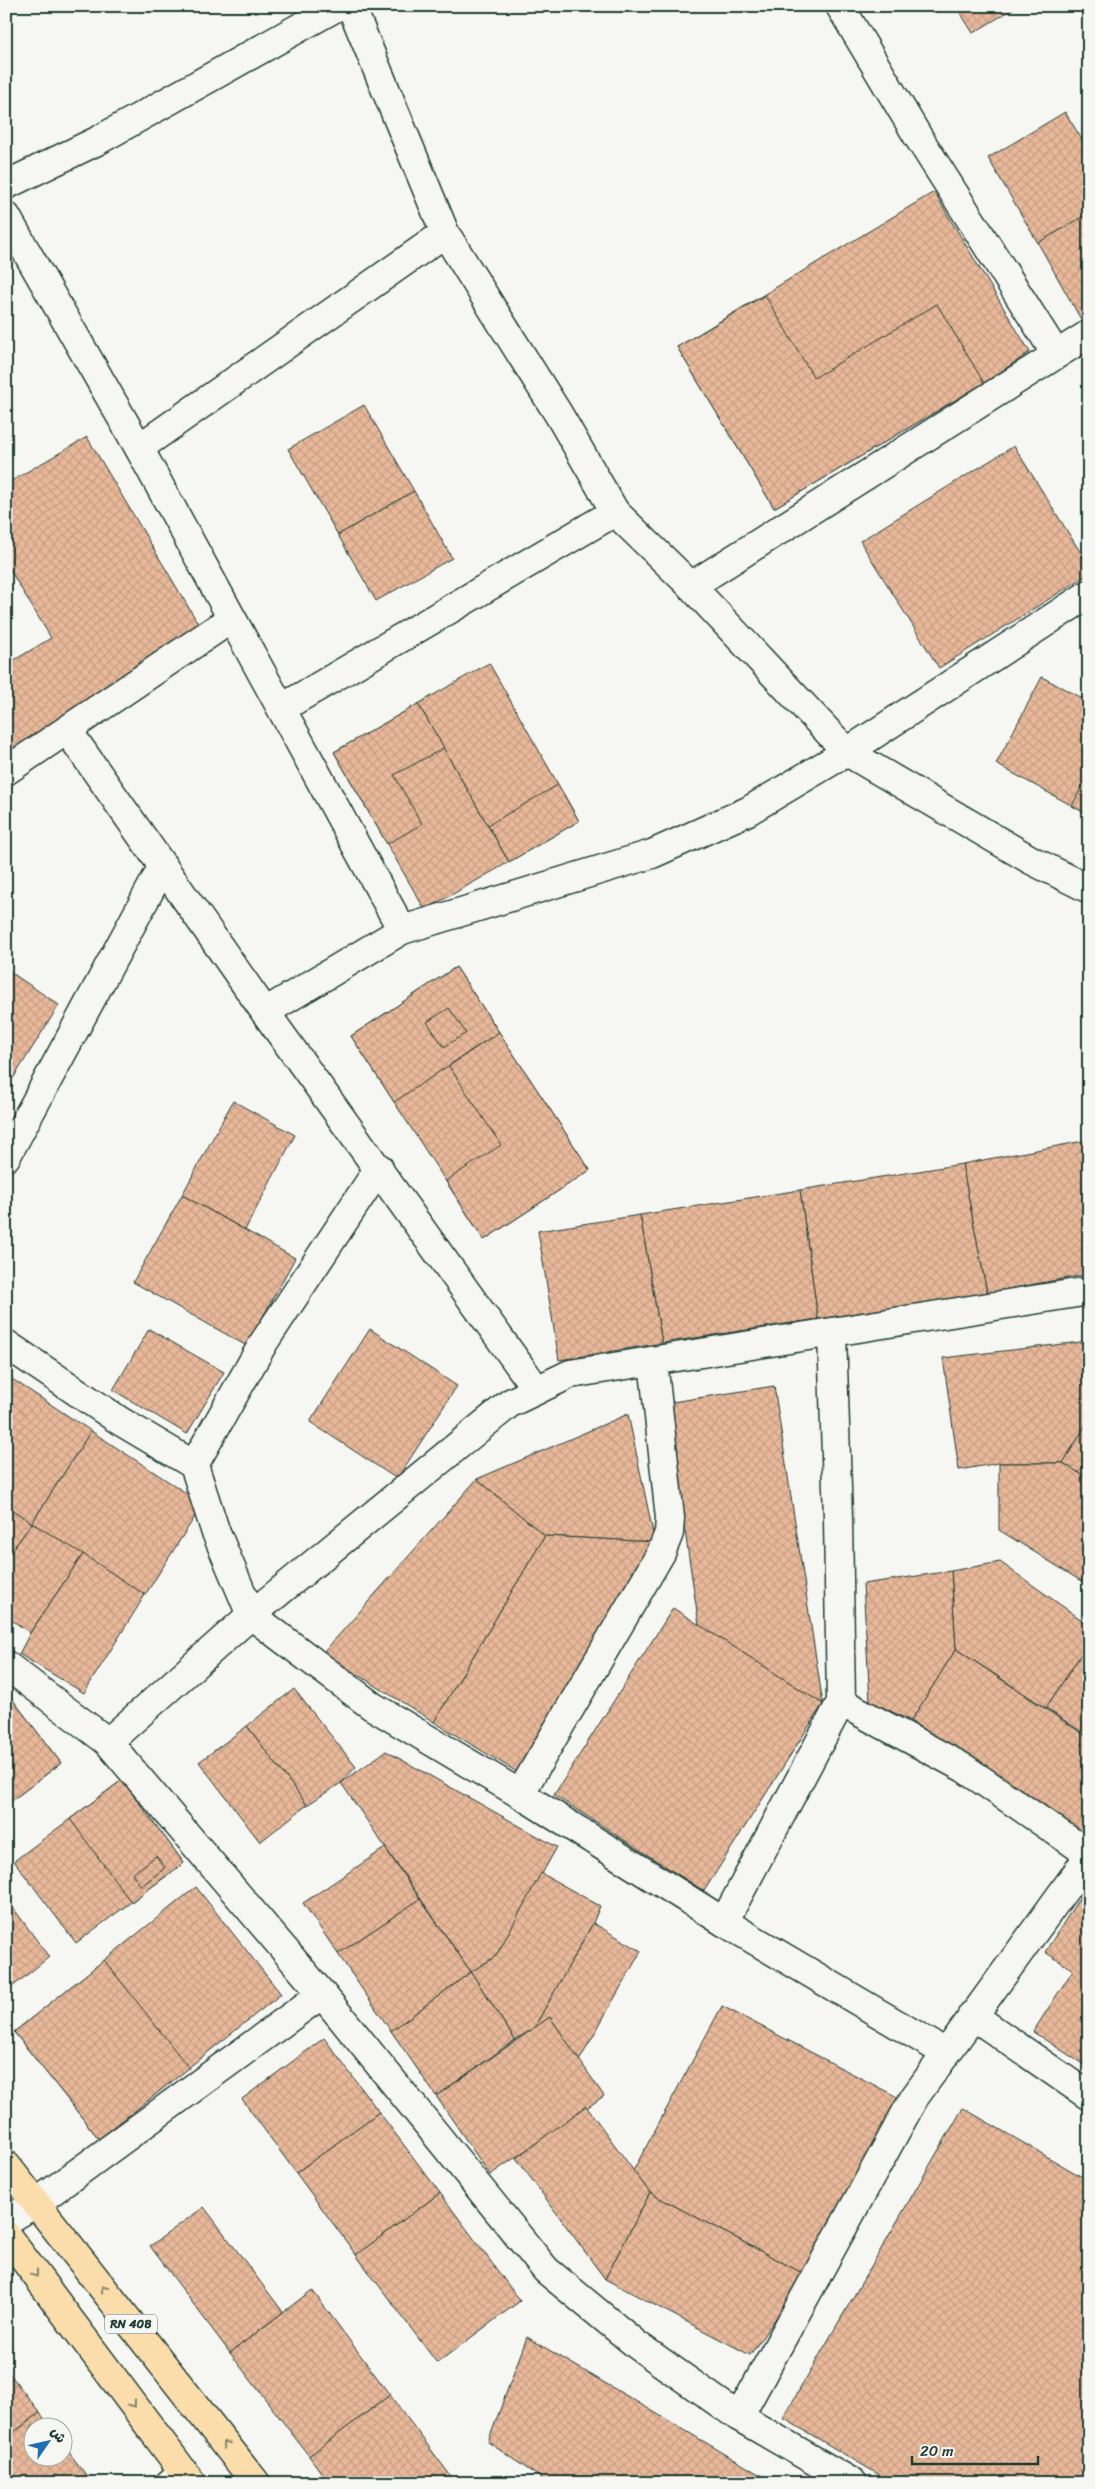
<svg xmlns="http://www.w3.org/2000/svg" width="1095" height="2489" font-family="Sriracha,'Playpen Sans Arabic',sans-serif">
<defs>
<pattern id="building-cross-hatch" width="8" height="8" patternUnits="userSpaceOnUse" patternTransform="scale(1.25)"><rect width="8" height="8" fill="#e9b89a"/><path d="M0 0l8 8M0 8l8-8" fill="none" stroke="#c79f85"/></pattern>
</defs>
<rect width="100%" height="100%" fill="#f6f6f2"/>
<filter id="ink" filterUnits="userSpaceOnUse"><feTurbulence type="fractalNoise" baseFrequency=".02" numOctaves="2"/><feDisplacementMap in="SourceGraphic" scale="10" xChannelSelector="R" yChannelSelector="G"/><feConvolveMatrix kernelMatrix="1 2 1 2 8 2 1 2 1" color-interpolation-filters="sRGB"/></filter>
<g filter="url(#ink)">
<g fill="url(#building-cross-hatch)" stroke="#1f3d34">
<polygon points="956,6 1018,6 973,33"/>
<polygon points="1065,112 1089,151 1089,213 1038,243 988,158"/>
<polygon points="934,192 1030,352 984,383 774,508 677,347"/>
<polygon points="1089,213 1089,320 1083,323 1038,243"/>
<polygon points="765,295 814,378 937,304 984,383 774,508 677,347"/>
<polygon points="364,405 414,491 338,535 288,449"/>
<polygon points="87,437 205,635 6,754 6,665 51,638 10,570 6,573 6,484"/>
<polygon points="1014,446 1089,566 1089,574 939,668 860,541"/>
<polygon points="414,491 452,558 376,601 338,535"/>
<polygon points="489,663 579,821 509,862 418,704"/>
<polygon points="1042,677 1089,702 1089,815 996,764"/>
<polygon points="418,704 509,862 425,910 334,752"/>
<polygon points="418,704 444,748 394,775 422,824 387,844 334,752"/>
<polygon points="1089,773 1089,815 1072,806"/>
<polygon points="558,785 579,821 509,862 488,825"/>
<polygon points="456,967 590,1170 484,1240 351,1036"/>
<polygon points="456,967 499,1032 394,1102 351,1036"/>
<polygon points="6,969 59,1005 9,1085 6,1083"/>
<polygon points="449,1008 466,1033 444,1047 427,1022"/>
<polygon points="499,1032 590,1170 484,1240 446,1181 501,1145 449,1066"/>
<polygon points="233,1101 295,1135 245,1230 182,1195"/>
<polygon points="1089,1140 1089,1274 987,1293 962,1164"/>
<polygon points="962,1164 987,1293 818,1319 800,1190"/>
<polygon points="800,1190 818,1319 662,1343 640,1215"/>
<polygon points="182,1195 295,1258 247,1346 133,1282"/>
<polygon points="640,1215 662,1343 559,1360 538,1231"/>
<polygon points="149,1329 224,1372 187,1434 113,1390"/>
<polygon points="370,1329 457,1386 397,1479 310,1422"/>
<polygon points="1089,1341 1089,1420 1063,1463 999,1463 959,1470 943,1358"/>
<polygon points="6,1375 91,1431 32,1523 6,1506"/>
<polygon points="774,1386 823,1704 699,1625 666,1403"/>
<polygon points="628,1414 655,1542 545,1536 477,1479"/>
<polygon points="1089,1420 1089,1479 1063,1463"/>
<polygon points="91,1431 203,1504 145,1595 32,1523"/>
<polygon points="999,1463 1063,1463 1089,1479 1089,1586 999,1530"/>
<polygon points="477,1479 545,1536 434,1722 323,1653"/>
<polygon points="6,1506 32,1523 6,1559"/>
<polygon points="32,1523 83,1554 30,1633 6,1616 6,1559"/>
<polygon points="545,1536 655,1542 517,1772 434,1722"/>
<polygon points="83,1554 145,1595 84,1693 19,1654 30,1633"/>
<polygon points="1000,1562 1089,1625 1089,1642 1046,1708 956,1649 951,1571"/>
<polygon points="951,1571 956,1649 911,1721 870,1701 863,1584"/>
<polygon points="673,1608 823,1704 704,1891 554,1795"/>
<polygon points="1089,1642 1089,1737 1046,1708"/>
<polygon points="956,1649 1089,1738 1088,1840 911,1721"/>
<polygon points="294,1689 356,1767 341,1783 307,1805 247,1726"/>
<polygon points="6,1691 61,1763 6,1805"/>
<polygon points="6,1691 61,1763 6,1805"/>
<polygon points="247,1726 307,1805 260,1842 199,1762"/>
<polygon points="386,1751 557,1847 496,1956 471,1972 341,1783"/>
<polygon points="122,1780 184,1863 76,1943 14,1861"/>
<polygon points="122,1780 184,1863 131,1902 70,1819"/>
<polygon points="385,1848 420,1899 338,1954 303,1903"/>
<polygon points="156,1856 165,1868 141,1886 132,1874"/>
<polygon points="541,1873 600,1906 593,1923 534,2028 515,2040 471,1972 496,1956"/>
<polygon points="1089,1883 1089,2068 1033,2032 1073,1970 1045,1952"/>
<polygon points="196,1887 281,1994 99,2139 14,2032"/>
<polygon points="6,1898 49,1957 6,1992"/>
<polygon points="420,1899 471,1972 391,2031 338,1954"/>
<polygon points="593,1923 641,1951 579,2061 550,2017 534,2028"/>
<polygon points="104,1960 189,2068 99,2139 14,2032"/>
<polygon points="471,1972 515,2040 436,2096 391,2031"/>
<polygon points="722,2006 903,2100 806,2275 650,2193 633,2171"/>
<polygon points="550,2017 604,2096 490,2175 436,2096"/>
<polygon points="324,2038 379,2112 296,2173 242,2099"/>
<polygon points="586,2106 650,2193 605,2279 516,2158"/>
<polygon points="963,2108 1089,2181 1089,2483 893,2483 783,2418"/>
<polygon points="379,2112 440,2193 356,2255 296,2173"/>
<polygon points="440,2193 520,2301 437,2363 356,2255"/>
<polygon points="650,2193 806,2275 750,2355 605,2279"/>
<polygon points="204,2207 283,2312 230,2353 150,2246"/>
<polygon points="312,2290 390,2395 309,2456 230,2353"/>
<polygon points="527,2337 774,2483 548,2483 488,2442"/>
<polygon points="6,2369 40,2413 6,2438"/>
<polygon points="390,2395 456,2483 329,2483 309,2456"/>
<polygon points="40,2413 50,2426 32,2426 32,2456 62,2456 62,2443 92,2483 6,2483 6,2438"/>
</g>
<g fill="none" stroke-linecap="round" stroke-linejoin="round">
<g stroke="#1f3d34" stroke-width="31">
<g id="street">
<polyline points="351,6 445,233 559,415 615,512 691,586 847,752 1031,860 1089,889"/>
<polyline points="840,6 917,135 1056,354"/>
<polyline points="6,185 97,141 338,6"/>
<polyline points="6,216 139,448 402,930"/>
<polyline points="139,448 445,233"/>
<polyline points="691,586 1089,334"/>
<polyline points="282,708 615,512"/>
<polyline points="68,731 265,1012 537,1390"/>
<polyline points="6,771 231,619"/>
<polyline points="265,1012 402,930 652,854 748,811 847,752 1089,594"/>
<polyline points="6,1157 163,866"/>
<polyline points="379,1168 264,1342 194,1465 215,1530 251,1615 372,1706 520,1794 724,1922 946,2053"/>
<polyline points="6,1344 120,1421 194,1465"/>
<polyline points="6,1665 108,1742 322,1994 546,2270 637,2345 739,2417 853,2483"/>
<polyline points="841,1702 964,1768 1089,1854"/>
<polyline points="108,1742 251,1615 510,1403 570,1374 1089,1291"/>
<polyline points="520,1794 661,1553 669,1533 670,1518 653,1361"/>
<polyline points="724,1922 841,1702 838,1519 832,1333"/>
<polyline points="972,2015 1089,2096"/>
<polyline points="6,2221 36,2203 322,1994"/>
<polyline points="739,2417 914,2098 1089,1856"/>
<polyline points="170,2483 184,2472"/>
</g>
</g>
<g stroke="#1f3d34" stroke-width="31">
<g id="primary">
<polyline points="6,2165 256,2483"/>
<polyline points="6,2235 192,2483"/>
</g>
</g>
<use href="#street" stroke="#f6f6f2" stroke-width="28"/>
<use href="#primary" stroke="#fbddab" stroke-width="28"/>
</g>
<defs><path id="oneway-chevron" d="M-2-3.5L2.5 0L-2 3.5" fill="none" stroke-width="1.6" stroke-linecap="round" stroke-linejoin="round" transform="scale(1.25)"/></defs>
<g stroke="#82856a">
<use href="#oneway-chevron" transform="translate(35 2274) rotate(53)"/>
<use href="#oneway-chevron" transform="translate(104 2289) rotate(-128)"/>
<use href="#oneway-chevron" transform="translate(133 2404) rotate(53)"/>
<use href="#oneway-chevron" transform="translate(226 2444) rotate(-128)"/>
</g>
</g>
<g text-anchor="middle" stroke-width="4" stroke-linejoin="round" paint-order="stroke">
<rect fill="#f6f6f2" stroke="#60746d" stroke-width="1" x="105" y="2314.5" width="52" height="19" rx="4"/>
<g font-size="12" font-weight="bold" fill="#1f3d34">
<text x="131" y="2328">RN 40B</text>
</g>
</g>
<rect width="1095" height="2489" fill="none" stroke="#f6f6f2" stroke-width="25"/>
<rect x="12" y="12" width="1070" height="2464" fill="none" stroke="#1f3d34" stroke-width="2" filter="url(#ink)"/>
<g transform="translate(48 2442) rotate(56)"><circle r="24" fill="#f6f6f2" stroke="#a0aca6"/>
<path d="M0-4L9 19L0 12L-9 19Z" fill="#1f6fb2"/>
<text y="-8" font-size="14" font-weight="bold" text-anchor="middle" fill="#1f3d34">ش</text>
</g>
<path d="M912 2456v8h126v-8" fill="none" stroke="#1f3d34" stroke-width="2.5"/>
<text x="920" y="2456" font-size="15" fill="#1f3d34" stroke="#f6f6f2" stroke-width="4" paint-order="stroke">20 m</text>
</svg>
